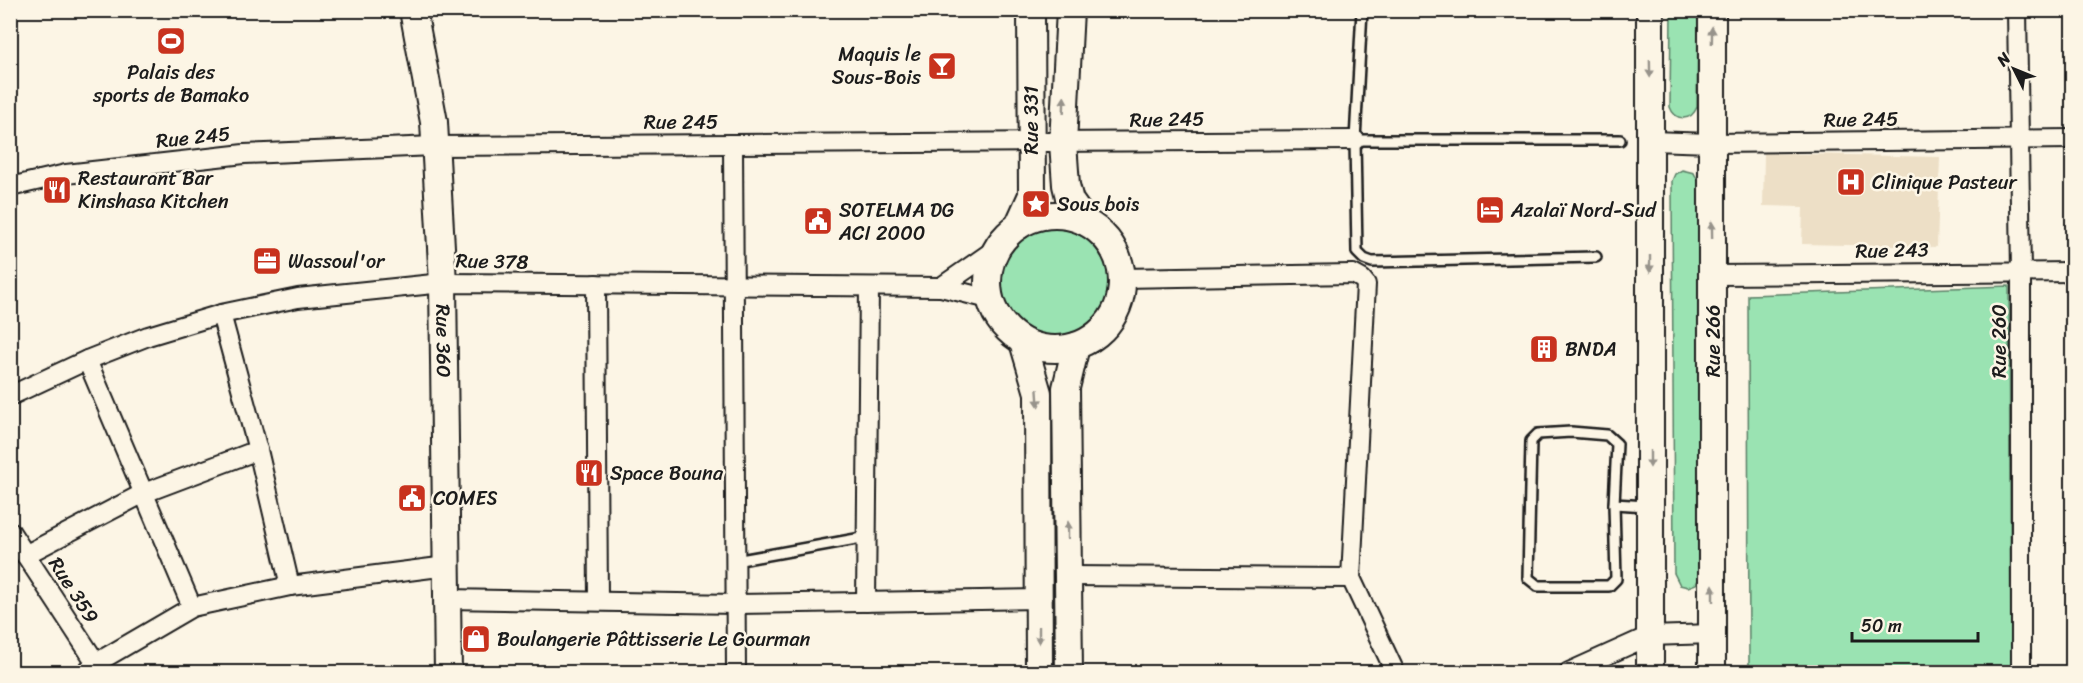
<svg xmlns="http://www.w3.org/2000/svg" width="2083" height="683" font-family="Sriracha,sans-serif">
<rect width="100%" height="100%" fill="#fcf5e5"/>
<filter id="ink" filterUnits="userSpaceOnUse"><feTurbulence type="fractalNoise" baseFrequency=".0167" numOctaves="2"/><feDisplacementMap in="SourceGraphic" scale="12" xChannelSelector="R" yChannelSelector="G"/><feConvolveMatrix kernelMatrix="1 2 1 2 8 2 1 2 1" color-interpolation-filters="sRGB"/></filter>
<g filter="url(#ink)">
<polygon fill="#eddfc6" points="1764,153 1940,157 1937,247 1802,244 1803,207 1763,206"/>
<g fill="#9ae3b2" stroke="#5b8067" stroke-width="1.5">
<path d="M 1671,11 L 1698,11 L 1697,107 C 1691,122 1675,121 1670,107 Z"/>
<polygon points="1682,170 1694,173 1698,181 1701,573 1696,584 1688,587 1680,585 1674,573 1672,181 1675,174"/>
<circle cx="1053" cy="283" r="55"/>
<polygon points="2009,286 2011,672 1749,672 1748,295"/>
</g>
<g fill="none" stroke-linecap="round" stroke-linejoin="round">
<g stroke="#1c1c1c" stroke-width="14">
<g id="lane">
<polyline points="1362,10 1355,140 1357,252 1364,259 1372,262 1596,257"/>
<polyline points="1355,140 1620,140"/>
<polygon points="1571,432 1607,435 1617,444 1614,504 1616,579 1609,586 1538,586 1528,578 1531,441 1538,434"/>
<polyline points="1614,504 1647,506"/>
<polyline points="735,561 867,537"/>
</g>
</g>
<g stroke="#1c1c1c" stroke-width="22">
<g id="street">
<polyline points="2017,10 2021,272 2021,672"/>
<polyline points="1651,141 1711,143 2072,139"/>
<polyline points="733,144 736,672"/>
<polyline points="10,187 66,174 244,154 434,146 1355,140"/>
<polyline points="1713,275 2072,272"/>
<polyline points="1122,278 1353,274 1362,279 1366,284 1351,578 1395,672"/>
<polyline points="596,284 598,601"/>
<polyline points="941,287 997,248"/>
<polyline points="221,314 258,450 290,586"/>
<polyline points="87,360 192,607"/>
<polyline points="10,396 87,360 148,336 221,314 298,298 443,283 941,287 989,299"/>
<polyline points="10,531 102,672"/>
<polyline points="25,555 144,493 258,450"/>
<polyline points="1068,576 1351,578"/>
<polyline points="448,599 736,604 1039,599"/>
<polyline points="866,602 869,287"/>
<polyline points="86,672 96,663 192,607 290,586 447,566"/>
<polyline points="1569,672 1649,636 1713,634"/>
</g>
</g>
<g stroke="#1c1c1c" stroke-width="30">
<g id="secondary">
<path id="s1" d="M 413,10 L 434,122 L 443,283 L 448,672"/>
<polyline points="1070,10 1063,143 1066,185 1070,201 1085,222"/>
<polyline points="1650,10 1650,672"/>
<polyline points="1712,10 1712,672"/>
<circle cx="1055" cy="282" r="67"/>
<polyline points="1018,226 1032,195 1031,10"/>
<polyline points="1023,342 1038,393 1039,672"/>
<polyline points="1069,672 1066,388 1076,346"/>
</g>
</g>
<use href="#lane" stroke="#fcf5e5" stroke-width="9"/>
<use href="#street" stroke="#fcf5e5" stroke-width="18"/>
<use href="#secondary" stroke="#fcf5e5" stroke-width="26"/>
</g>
<defs><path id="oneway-solid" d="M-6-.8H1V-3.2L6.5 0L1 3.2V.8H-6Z" transform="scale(1.5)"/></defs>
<g fill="#97938b">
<use href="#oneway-solid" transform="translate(1712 35) rotate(-89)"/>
<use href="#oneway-solid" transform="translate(1650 69) rotate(89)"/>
<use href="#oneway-solid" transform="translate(1064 105) rotate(-88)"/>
<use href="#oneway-solid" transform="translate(1712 230) rotate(-91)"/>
<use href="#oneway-solid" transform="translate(1650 264) rotate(90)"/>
<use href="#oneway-solid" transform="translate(1038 398) rotate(86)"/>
<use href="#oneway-solid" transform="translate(1650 459) rotate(90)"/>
<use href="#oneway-solid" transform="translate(1068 530) rotate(-90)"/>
<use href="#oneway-solid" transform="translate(1713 593) rotate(-90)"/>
<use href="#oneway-solid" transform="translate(1039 635) rotate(90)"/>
</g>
</g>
<defs>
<g id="stadium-square" transform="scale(1.5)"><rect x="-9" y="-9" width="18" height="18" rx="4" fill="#c8321e" stroke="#fcf5e5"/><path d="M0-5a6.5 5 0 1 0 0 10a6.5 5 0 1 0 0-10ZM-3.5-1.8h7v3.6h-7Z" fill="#fff"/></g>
<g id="bar-square" transform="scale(1.5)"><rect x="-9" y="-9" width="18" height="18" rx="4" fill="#c8321e" stroke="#fcf5e5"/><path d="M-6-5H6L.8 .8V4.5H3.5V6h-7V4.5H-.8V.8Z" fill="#fff"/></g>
<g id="hospital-square" transform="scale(1.5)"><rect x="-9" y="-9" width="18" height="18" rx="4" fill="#c8321e" stroke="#fcf5e5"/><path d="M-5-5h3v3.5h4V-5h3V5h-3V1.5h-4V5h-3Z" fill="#fff"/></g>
<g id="restaurant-square" transform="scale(1.5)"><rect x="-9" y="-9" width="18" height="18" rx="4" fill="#c8321e" stroke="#fcf5e5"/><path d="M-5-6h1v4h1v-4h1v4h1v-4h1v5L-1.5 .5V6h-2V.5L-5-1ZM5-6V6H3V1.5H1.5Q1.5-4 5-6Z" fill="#fff"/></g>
<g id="sight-square" transform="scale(1.5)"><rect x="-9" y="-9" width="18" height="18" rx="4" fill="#c8321e" stroke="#fcf5e5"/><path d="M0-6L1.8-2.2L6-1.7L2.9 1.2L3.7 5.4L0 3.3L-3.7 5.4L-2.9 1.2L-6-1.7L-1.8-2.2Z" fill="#fff"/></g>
<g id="hotel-square" transform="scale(1.5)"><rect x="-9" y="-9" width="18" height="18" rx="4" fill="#c8321e" stroke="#fcf5e5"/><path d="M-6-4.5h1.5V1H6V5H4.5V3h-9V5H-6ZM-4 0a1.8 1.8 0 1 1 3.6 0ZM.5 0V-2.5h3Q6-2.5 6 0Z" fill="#fff"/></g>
<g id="civic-square" transform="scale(1.5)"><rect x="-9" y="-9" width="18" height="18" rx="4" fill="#c8321e" stroke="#fcf5e5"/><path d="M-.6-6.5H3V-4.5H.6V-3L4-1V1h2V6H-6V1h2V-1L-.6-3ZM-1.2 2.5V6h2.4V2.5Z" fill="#fff"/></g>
<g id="office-square" transform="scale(1.5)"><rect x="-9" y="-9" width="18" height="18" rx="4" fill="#c8321e" stroke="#fcf5e5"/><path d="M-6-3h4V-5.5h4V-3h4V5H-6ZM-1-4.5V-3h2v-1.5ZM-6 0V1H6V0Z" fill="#fff"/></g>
<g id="building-square" transform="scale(1.5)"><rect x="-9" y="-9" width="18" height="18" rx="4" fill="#c8321e" stroke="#fcf5e5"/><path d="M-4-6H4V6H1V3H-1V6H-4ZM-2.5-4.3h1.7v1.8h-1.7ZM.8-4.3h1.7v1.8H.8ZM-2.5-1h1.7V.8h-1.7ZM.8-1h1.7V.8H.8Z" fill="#fff"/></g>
<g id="shop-square" transform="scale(1.5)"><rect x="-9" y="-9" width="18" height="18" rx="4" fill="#c8321e" stroke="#fcf5e5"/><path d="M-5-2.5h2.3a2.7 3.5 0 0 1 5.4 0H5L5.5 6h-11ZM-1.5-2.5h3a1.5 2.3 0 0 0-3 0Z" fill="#fff"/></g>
</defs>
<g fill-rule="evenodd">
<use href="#stadium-square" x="171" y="41"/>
<use href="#bar-square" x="942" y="66"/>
<use href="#hospital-square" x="1851" y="182"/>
<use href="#restaurant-square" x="57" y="190"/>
<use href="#sight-square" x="1036" y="204"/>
<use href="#hotel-square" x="1490" y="210"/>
<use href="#civic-square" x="818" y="221"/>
<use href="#office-square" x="267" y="261"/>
<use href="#building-square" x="1544" y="349"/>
<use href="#restaurant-square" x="589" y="473"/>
<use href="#civic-square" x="412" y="498"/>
<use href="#shop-square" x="476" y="639"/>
</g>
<g text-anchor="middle" stroke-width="5" stroke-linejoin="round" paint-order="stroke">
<g font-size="20" fill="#1c1c1c" stroke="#fcf5e5" text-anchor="start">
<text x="921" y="61" text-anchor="end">Maquis le<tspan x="921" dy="23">Sous-Bois</tspan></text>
<text x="171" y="79" text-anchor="middle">Palais des<tspan x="171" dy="23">sports de Bamako</tspan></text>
<text x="78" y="185">Restaurant Bar<tspan x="78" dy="23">Kinshasa Kitchen</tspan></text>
<text x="1872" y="189">Clinique Pasteur</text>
<text x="1057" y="211">Sous bois</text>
<text x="839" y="217">SOTELMA DG<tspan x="839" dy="23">ACI 2000</tspan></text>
<text x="1511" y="217">Azalaï Nord-Sud</text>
<text x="288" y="268">Wassoul'or</text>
<text x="1565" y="356">BNDA</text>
<text x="610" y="480">Space Bouna</text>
<text x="433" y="505">COMES</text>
<text x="497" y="646">Boulangerie Pâttisserie Le Gourman</text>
</g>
<g font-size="20" fill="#1c1c1c" stroke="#fcf5e5">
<text transform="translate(1167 119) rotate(-1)" y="7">Rue 245</text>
<text transform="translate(1861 119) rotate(-1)" y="7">Rue 245</text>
<text transform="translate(1031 120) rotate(-90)" y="7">Rue 331</text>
<text x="681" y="129">Rue 245</text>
<text transform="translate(193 137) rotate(-6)" y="7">Rue 245</text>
<text transform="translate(1892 250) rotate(-1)" y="7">Rue 243</text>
<text transform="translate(492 261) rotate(1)" y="7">Rue 378</text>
<text dy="7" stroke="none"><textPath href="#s1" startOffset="333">Rue 360</textPath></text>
<text transform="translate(1713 341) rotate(-90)" y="7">Rue 266</text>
<text transform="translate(1999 341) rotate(-90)" y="7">Rue 260</text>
<text transform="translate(74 590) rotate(57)" y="7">Rue 359</text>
</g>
</g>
<rect width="2083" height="683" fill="none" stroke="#fcf5e5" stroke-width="36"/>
<rect x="18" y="18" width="2047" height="647" fill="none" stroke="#1c1c1c" stroke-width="2" filter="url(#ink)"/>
<g transform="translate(2014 69) rotate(313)" stroke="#fcf5e5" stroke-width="4.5" paint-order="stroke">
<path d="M0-4.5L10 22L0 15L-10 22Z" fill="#1c1c1c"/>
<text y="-9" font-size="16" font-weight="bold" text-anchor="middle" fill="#1c1c1c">N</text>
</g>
<path d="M1852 632v9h126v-9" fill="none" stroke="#1c1c1c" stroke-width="3"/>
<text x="1861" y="632" font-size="18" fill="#1c1c1c" stroke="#fcf5e5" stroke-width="4.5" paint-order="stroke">50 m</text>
</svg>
